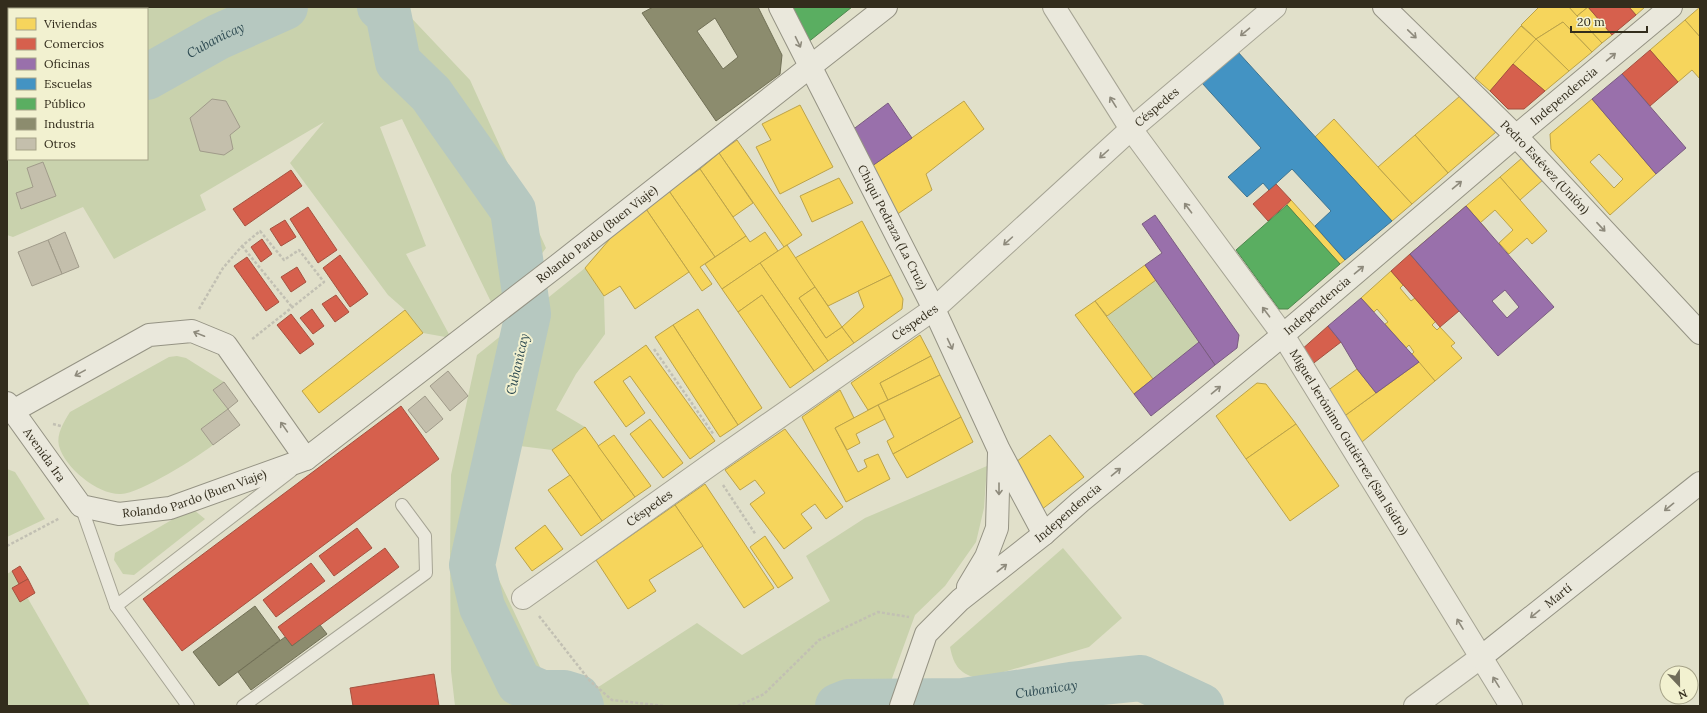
<svg xmlns="http://www.w3.org/2000/svg" width="1707" height="713" font-family="Lora,serif">
<rect width="100%" height="100%" fill="#e1e0ca"/>
<g fill="#c9d2ad">
<polygon points="73,7 401,7 470,80 546,248 523,279 492,304 402,119 380,127 426,246 406,254 451,338 423,333 405,310 388,295 290,163 324,122 200,195 206,210 114,259 83,207 13,237 7,235 7,70 9,69 9,159 147,159 147,9 74,9"/>
<polygon points="585,268 604,296 605,334 576,374 556,410 585,427 552,450 512,445 492,565 548,684 586,695 697,623 742,655 830,601 806,556 865,518 987,466 984,508 976,542 945,586 915,615 882,706 455,706 451,671 450,555 451,475 477,355"/>
<polygon points="1156,280 1199,342 1153,379 1107,316"/>
<path d="M 177,356 L 186,358 L 224,382 L 213,390 L 228,409 L 201,429 L 213,445 C 196,458 141,493 121,494 C 98,495 65,468 59,446 C 56,434 64,422 70,412 L 169,357 Z"/>
<polygon points="7,469 15,472 45,519 7,537"/>
<polygon points="194,510 205,519 134,575 123,574 114,560 115,553 187,511"/>
<path d="M 1063,548 L 1122,618 L 1089,647 L 980,679 C 960,674 954,667 950,647 Z"/>
<polygon points="12,571 90,706 7,706 7,574"/>
</g>
<g fill="#f6d55c" stroke="#bca349" fill-rule="evenodd">
<polygon points="7,7 43,7 39,9 9,9 9,25 7,26"/>
<polygon points="1539,7 1569,7 1602,43 1592,52 1563,22 1536,39 1521,25"/>
<polygon points="1569,7 1588,7 1577,16"/>
<polygon points="1588,7 1612,35 1602,43 1577,16"/>
<polygon points="1629,7 1645,7 1636,15"/>
<polygon points="1700,7 1700,37 1685,20"/>
<polygon points="1685,20 1700,37 1700,79 1692,70 1678,82 1650,50"/>
<polygon points="1563,22 1592,52 1569,71 1536,39"/>
<polygon points="1521,26 1536,39 1490,91 1475,78"/>
<polygon points="1536,39 1569,71 1545,91 1513,64"/>
<polygon points="1460,96 1496,132 1448,173 1415,135"/>
<path d="M 1592,99 L 1656,174 L 1610,215 L 1551,149 L 1550,134 ZM 1599,154 L 1623,179 L 1614,188 L 1590,162 Z"/>
<polygon points="964,101 984,129 926,174 932,190 889,220 865,171"/>
<polygon points="800,105 833,167 780,194 756,147 771,140 762,124"/>
<polygon points="1334,119 1412,204 1392,221 1315,137"/>
<polygon points="1415,135 1448,173 1412,204 1378,167"/>
<polygon points="737,140 802,235 784,247 719,153"/>
<polygon points="719,153 753,203 733,217 700,169"/>
<polygon points="1522,158 1544,179 1520,200 1500,177"/>
<polygon points="700,169 746,236 715,257 669,191"/>
<polygon points="1500,177 1547,231 1532,244 1527,238 1509,254 1499,243 1513,230 1495,210 1480,223 1466,206"/>
<polygon points="839,178 853,203 812,222 800,196"/>
<polygon points="669,191 715,257 700,267 712,284 702,291 646,209"/>
<polygon points="1291,200 1345,260 1340,264 1287,205"/>
<polygon points="1466,206 1488,231 1476,242 1482,248 1449,275 1444,269 1432,280 1410,254"/>
<polygon points="646,209 689,272 635,309 620,286 604,296 585,268 615,233"/>
<polygon points="862,221 891,275 828,306 795,258"/>
<polygon points="765,232 778,251 722,289 705,264 746,236 750,242"/>
<polygon points="787,245 815,287 799,298 826,338 842,327 854,343 828,361 760,263"/>
<polygon points="760,263 828,361 814,371 762,295 738,312 722,289"/>
<polygon points="1145,265 1156,280 1107,316 1095,301"/>
<polygon points="1391,271 1403,285 1400,288 1411,301 1415,298 1436,321 1432,325 1437,330 1440,327 1455,343 1451,346 1462,358 1435,381 1411,355 1414,352 1409,345 1406,348 1385,324 1388,322 1377,309 1374,312 1361,298"/>
<polygon points="891,275 903,299 902,309 854,343 842,327 864,307 858,291"/>
<polygon points="815,287 842,327 826,338 799,298"/>
<polygon points="762,295 814,371 790,388 738,312"/>
<polygon points="1095,301 1153,379 1134,394 1075,315"/>
<polygon points="698,309 762,408 738,425 673,325"/>
<polygon points="405,310 423,333 319,413 302,391"/>
<polygon points="673,325 738,425 720,437 655,337"/>
<polygon points="920,335 931,356 880,383 888,400 868,410 851,383"/>
<polygon points="646,345 715,441 690,459 630,376 623,381 645,413 626,427 594,382"/>
<polygon points="931,356 940,375 888,400 880,383"/>
<polygon points="1419,362 1435,381 1356,447 1339,420"/>
<polygon points="1357,369 1376,393 1339,420 1323,394"/>
<polygon points="940,375 961,417 893,454 887,441 894,437 878,405"/>
<polygon points="1257,383 1266,384 1296,424 1246,459 1216,416"/>
<polygon points="840,390 854,418 835,428 858,472 867,467 864,460 878,454 890,479 846,502 802,417"/>
<polygon points="878,405 885,419 856,434 860,443 847,450 835,428"/>
<polygon points="961,417 973,442 907,478 893,454"/>
<polygon points="650,419 683,463 663,478 630,434"/>
<polygon points="1296,424 1339,486 1290,521 1246,459"/>
<polygon points="585,427 635,497 602,521 552,450"/>
<polygon points="785,429 843,507 826,519 815,504 801,514 812,528 784,549 750,504 765,493 755,480 740,490 725,470"/>
<polygon points="614,435 651,486 635,497 598,446"/>
<polygon points="1050,435 1084,477 1041,510 1011,466"/>
<polygon points="570,475 602,521 581,536 548,490"/>
<polygon points="705,484 774,588 744,608 675,505"/>
<polygon points="675,505 703,546 649,580 656,591 628,609 596,560"/>
<polygon points="545,525 563,549 532,571 515,548"/>
<polygon points="765,536 793,578 778,588 750,547"/>
</g>
<g fill="#d6604d" stroke="#a5513f">
<polygon points="1588,7 1629,7 1636,15 1612,35"/>
<polygon points="1650,50 1678,82 1650,106 1622,74"/>
<polygon points="1513,64 1545,91 1524,109 1508,109 1490,91"/>
<polygon points="291,170 302,186 245,226 233,209"/>
<polygon points="1276,184 1291,200 1268,221 1253,204"/>
<polygon points="308,207 337,250 318,263 290,219"/>
<polygon points="285,220 296,237 281,246 270,229"/>
<polygon points="262,239 272,254 261,262 251,247"/>
<polygon points="1410,254 1459,311 1440,327 1391,271"/>
<polygon points="340,255 368,294 350,307 323,268"/>
<polygon points="247,257 279,302 266,311 234,266"/>
<polygon points="297,267 306,282 291,292 281,277"/>
<polygon points="336,295 349,312 335,322 322,304"/>
<polygon points="312,309 324,326 313,334 300,318"/>
<polygon points="291,314 314,344 300,354 277,325"/>
<polygon points="1328,326 1341,342 1306,369 1300,351"/>
<polygon points="401,406 439,459 182,651 143,599"/>
<polygon points="357,528 372,548 334,576 319,556"/>
<polygon points="385,548 399,567 292,646 278,627"/>
<polygon points="311,563 325,581 276,617 263,600"/>
<polygon points="20,566 28,579 19,584 12,571"/>
<polygon points="28,579 35,593 20,602 12,588"/>
<polygon points="434,674 439,706 353,706 350,688"/>
<polygon points="1053,695 1084,706 1049,706"/>
</g>
<g fill="#9970ab" stroke="#7a5c80" fill-rule="evenodd">
<polygon points="1622,74 1686,148 1656,174 1592,99"/>
<polygon points="888,103 912,138 865,171 847,134"/>
<path d="M 1466,206 L 1554,307 L 1498,356 L 1410,254 ZM 1505,290 L 1519,307 L 1507,318 L 1492,301 Z"/>
<polygon points="1155,215 1239,335 1237,348 1215,365 1145,265 1162,253 1142,224"/>
<polygon points="1361,298 1419,362 1376,393 1357,369 1341,342 1328,326"/>
<polygon points="1199,342 1215,365 1151,416 1134,394"/>
</g>
<polygon fill="#4393c3" stroke="#3e7491" points="1237,51 1392,221 1345,260 1315,226 1331,211 1292,169 1269,190 1263,183 1247,197 1228,177 1261,148 1202,83"/>
<g fill="#5aae61" stroke="#4e874d">
<polygon points="783,7 852,7 802,47"/>
<polygon points="1287,205 1340,264 1288,309 1279,309 1236,250"/>
</g>
<g fill="#8c8c6e" stroke="#717056" fill-rule="evenodd">
<path d="M 653,7 L 758,7 L 782,55 L 780,74 L 716,121 L 642,13 ZM 715,18 L 738,57 L 723,69 L 697,31 Z"/>
<polygon points="255,606 280,640 219,686 193,652"/>
<polygon points="320,625 327,634 251,690 238,672 285,637 292,646"/>
</g>
<g fill="none" stroke-linecap="round" stroke-linejoin="round">
<g stroke="#b6c8c0" stroke-width="46">
<polyline points="380,7 388,13 398,62 431,94 513,210 528,314 472,565 482,607 519,683 542,693 564,693 577,697 581,706"/>
<path id="s1" d="M 147,77 L 218,37 L 285,7"/>
<polyline points="7,94 9,94"/>
<path id="s2" d="M 838,706 L 848,702 L 963,701 L 1071,685 L 1141,678 L 1201,706"/>
</g>
</g>
<g fill="#c4bfac" stroke="#a09b8a">
<polygon points="212,99 226,101 240,127 230,135 233,149 224,155 200,151 190,118"/>
<polygon points="43,162 56,196 21,209 16,193 33,187 27,168"/>
<polygon points="65,232 79,267 62,274 48,240"/>
<polygon points="48,240 62,274 32,286 18,252"/>
<polygon points="448,371 468,396 450,411 430,386"/>
<polygon points="224,382 238,401 228,409 213,390"/>
<polygon points="425,396 443,419 426,433 408,410"/>
<polygon points="228,409 240,425 213,445 201,429"/>
</g>
<g fill="none" stroke-linecap="round" stroke-linejoin="round">
<g stroke="#a6a494" stroke-width="14">
<g id="lane">
<polyline points="81,506 116,606 188,706"/>
<polyline points="116,606 291,471"/>
<polyline points="243,706 426,573 425,536 402,505"/>
</g>
</g>
<g stroke="#a6a494" stroke-width="24">
<g id="street">
<path id="s3" d="M 1054,7 L 1131,129 L 1283,335 L 1511,706"/>
<path id="s4" d="M 523,598 L 710,465 L 934,309 L 1131,129 L 1275,7"/>
<polyline points="1415,706 1480,658"/>
</g>
</g>
<g stroke="#959384" stroke-width="24">
<g id="secondary">
<path id="s5" d="M 780,7 L 934,309 L 999,450 L 1044,534"/>
<path id="s6" d="M 1384,7 L 1516,136 L 1700,333"/>
<path id="s7" d="M 7,403 L 81,506 L 119,514 L 170,508 L 306,459 L 558,265 L 886,7"/>
<polyline points="13,411 149,335 192,331 226,345 306,459"/>
<polyline points="968,587 986,557 997,528 999,453"/>
<path id="s8" d="M 1480,658 L 1700,483"/>
<path id="s9" d="M 901,706 L 926,634 L 960,600 L 1044,534 L 1080,502 L 1283,335 L 1516,136 L 1671,7"/>
</g>
</g>
<g stroke="#c2c0b3" stroke-width="2.5" stroke-dasharray="3 2" stroke-linecap="butt">
<polyline points="242,246 292,307"/>
<polyline points="199,309 223,268 242,246 260,231 284,260 299,250 324,282 251,340"/>
<polyline points="654,349 714,435"/>
<polyline points="53,424 61,426"/>
<polyline points="723,485 756,535"/>
<polyline points="7,546 60,518"/>
<polyline points="539,616 590,681 612,700 665,706"/>
<polyline points="738,706 764,694 819,640 878,612 909,617"/>
</g>
<use href="#lane" stroke="#eae8dc" stroke-width="12"/>
<use href="#street" stroke="#eae8dc" stroke-width="22"/>
<use href="#secondary" stroke="#eae8dc" stroke-width="22"/>
</g>
<defs><path id="oneway-shaft" d="M-6 0H5M1.5-3L5.5 0L1.5 3" fill="none" stroke-width="1.6" stroke-linecap="round" stroke-linejoin="round"/></defs>
<g stroke="#8e8a7c">
<use href="#oneway-shaft" transform="translate(1245 32) rotate(140)"/>
<use href="#oneway-shaft" transform="translate(1412 34) rotate(44)"/>
<use href="#oneway-shaft" transform="translate(798 42) rotate(64)"/>
<use href="#oneway-shaft" transform="translate(1611 57) rotate(-40)"/>
<use href="#oneway-shaft" transform="translate(1113 102) rotate(-122)"/>
<use href="#oneway-shaft" transform="translate(1104 154) rotate(138)"/>
<use href="#oneway-shaft" transform="translate(1457 185) rotate(-40)"/>
<use href="#oneway-shaft" transform="translate(1188 208) rotate(-127)"/>
<use href="#oneway-shaft" transform="translate(1601 227) rotate(47)"/>
<use href="#oneway-shaft" transform="translate(1008 241) rotate(138)"/>
<use href="#oneway-shaft" transform="translate(1359 270) rotate(-40)"/>
<use href="#oneway-shaft" transform="translate(1266 312) rotate(-127)"/>
<use href="#oneway-shaft" transform="translate(199 334) rotate(-158)"/>
<use href="#oneway-shaft" transform="translate(950 344) rotate(65)"/>
<use href="#oneway-shaft" transform="translate(80 373) rotate(151)"/>
<use href="#oneway-shaft" transform="translate(1216 390) rotate(-40)"/>
<use href="#oneway-shaft" transform="translate(284 427) rotate(-125)"/>
<use href="#oneway-shaft" transform="translate(1116 472) rotate(-40)"/>
<use href="#oneway-shaft" transform="translate(999 489) rotate(90)"/>
<use href="#oneway-shaft" transform="translate(1669 507) rotate(141)"/>
<use href="#oneway-shaft" transform="translate(1002 568) rotate(-38)"/>
<use href="#oneway-shaft" transform="translate(1535 614) rotate(141)"/>
<use href="#oneway-shaft" transform="translate(1460 624) rotate(-121)"/>
<use href="#oneway-shaft" transform="translate(1496 682) rotate(-122)"/>
</g>
<g text-anchor="middle" stroke-width="4" stroke-linejoin="round" paint-order="stroke">
<g font-size="12" fill="#332d1d" stroke="#f2f1d0">
<text dy="4" stroke="none"><textPath href="#s9" startOffset="911">Independencia</textPath></text>
<text dy="4" stroke="none"><textPath href="#s4" startOffset="803">Céspedes</textPath></text>
<text dy="4" stroke="none"><textPath href="#s6" startOffset="227">Pedro Estévez (Unión)</textPath></text>
<text dy="4" stroke="none"><textPath href="#s5" startOffset="247">Chiqui Pedraza (La Cruz)</textPath></text>
<text dy="4" stroke="none"><textPath href="#s7" startOffset="729">Rolando Pardo (Buen Viaje)</textPath></text>
<text dy="4" stroke="none"><textPath href="#s9" startOffset="587">Independencia</textPath></text>
<text dy="4" stroke="none"><textPath href="#s4" startOffset="479">Céspedes</textPath></text>
<text dy="4" stroke="none"><textPath href="#s3" startOffset="526">Miguel Jerónimo Gutiérrez (San Isidro)</textPath></text>
<text dy="4" stroke="none"><textPath href="#s7" startOffset="64">Avenida 1ra</textPath></text>
<text dy="4" stroke="none"><textPath href="#s7" startOffset="244">Rolando Pardo (Buen Viaje)</textPath></text>
<text dy="4" stroke="none"><textPath href="#s4" startOffset="155">Céspedes</textPath></text>
<text dy="4" stroke="none"><textPath href="#s9" startOffset="263">Independencia</textPath></text>
<text dy="4" stroke="none"><textPath href="#s8" startOffset="100">Martí</textPath></text>
</g>
<g font-size="13" font-style="italic" fill="#2e4b52" stroke="#f2f1d0">
<text dy="5" stroke="none"><textPath href="#s1" startOffset="78">Cubanicay</textPath></text>
<text transform="translate(517 364) rotate(-77)" y="5">Cubanicay</text>
<text dy="5" stroke="none"><textPath href="#s2" startOffset="210">Cubanicay</textPath></text>
</g>
</g>
<rect width="1707" height="713" fill="none" stroke="#332d1d" stroke-width="16"/>
<rect x="8" y="8" width="140" height="152" fill="#f2f1d0" stroke="#a6a388"/>
<rect x="16" y="18" width="20" height="12" fill="#f6d55c" stroke="#a6a388"/>
<text x="44" y="28" font-size="12" fill="#332d1d">Viviendas</text>
<rect x="16" y="38" width="20" height="12" fill="#d6604d" stroke="#a6a388"/>
<text x="44" y="48" font-size="12" fill="#332d1d">Comercios</text>
<rect x="16" y="58" width="20" height="12" fill="#9970ab" stroke="#a6a388"/>
<text x="44" y="68" font-size="12" fill="#332d1d">Oficinas</text>
<rect x="16" y="78" width="20" height="12" fill="#4393c3" stroke="#a6a388"/>
<text x="44" y="88" font-size="12" fill="#332d1d">Escuelas</text>
<rect x="16" y="98" width="20" height="12" fill="#5aae61" stroke="#a6a388"/>
<text x="44" y="108" font-size="12" fill="#332d1d">Público</text>
<rect x="16" y="118" width="20" height="12" fill="#8c8c6e" stroke="#a6a388"/>
<text x="44" y="128" font-size="12" fill="#332d1d">Industria</text>
<rect x="16" y="138" width="20" height="12" fill="#c4bfac" stroke="#a6a388"/>
<text x="44" y="148" font-size="12" fill="#332d1d">Otros</text>
<g transform="translate(1679 685) rotate(158)"><circle r="19" fill="#f2f1d0" stroke="#a6a388"/>
<path d="M0-3L7 15L0 10L-7 15Z" fill="#706c5a"/>
<text y="-6" font-size="11" font-weight="bold" text-anchor="middle" fill="#332d1d">N</text>
</g>
<path d="M1571 26v6h76v-6" fill="none" stroke="#332d1d" stroke-width="2"/>
<text x="1577" y="26" font-size="12" fill="#332d1d" stroke="#f2f1d0" stroke-width="3" paint-order="stroke">20 m</text>
</svg>
